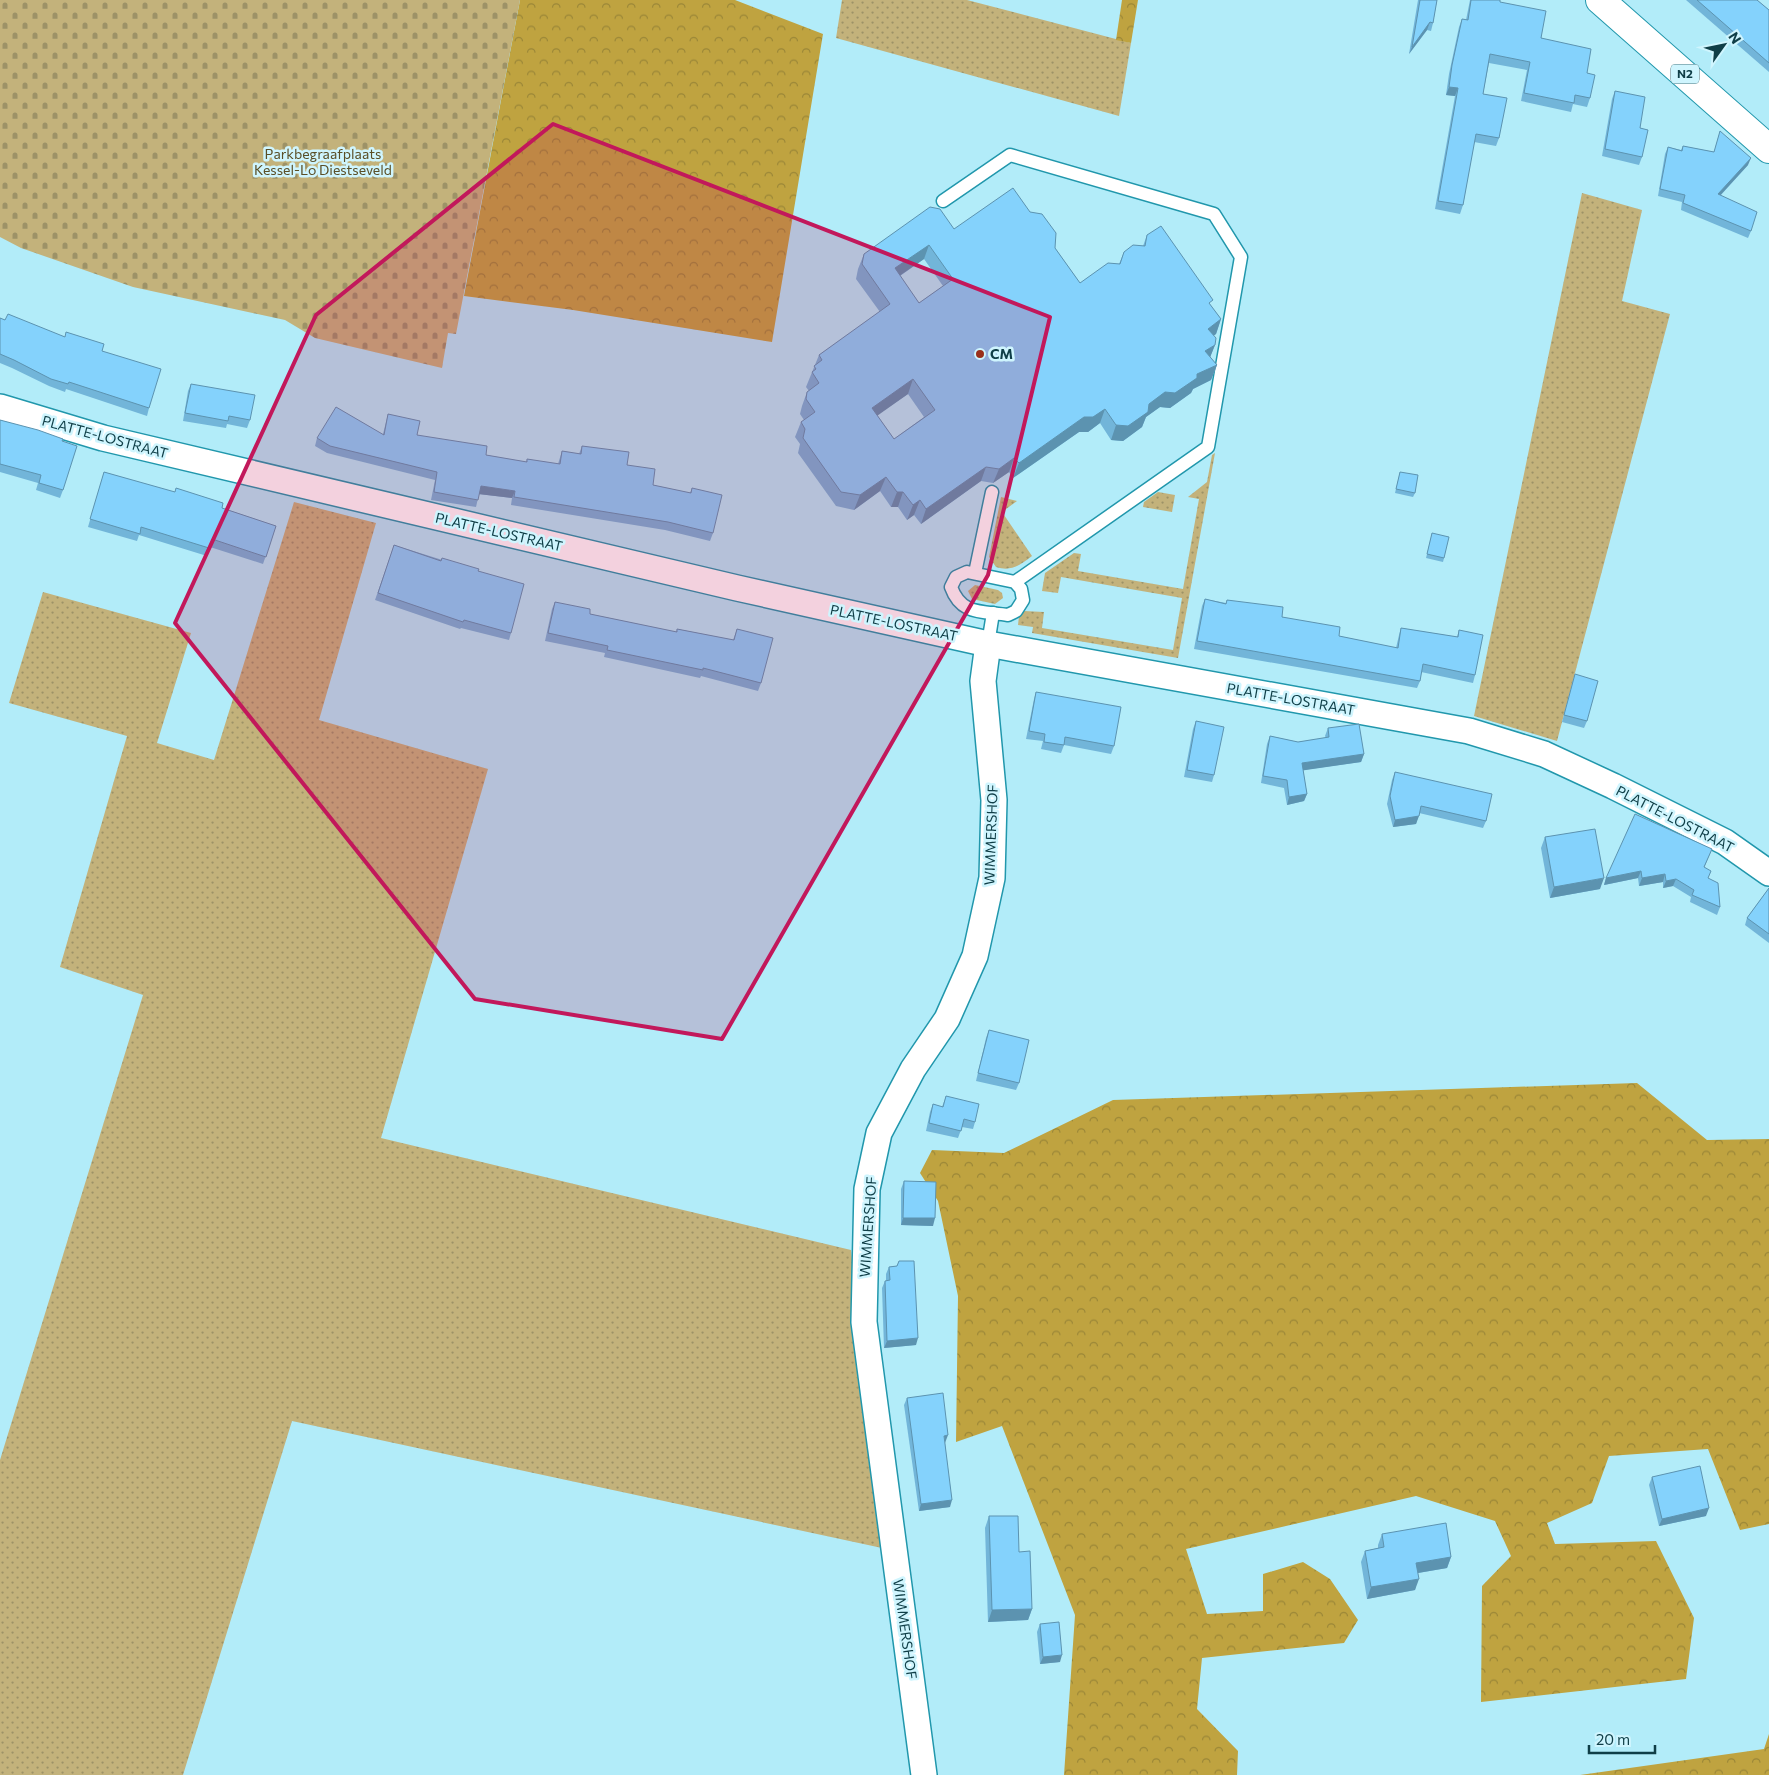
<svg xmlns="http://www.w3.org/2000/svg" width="1769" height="1775" font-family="Commissioner,sans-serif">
<defs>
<pattern id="grass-dots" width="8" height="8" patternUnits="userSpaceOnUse" patternTransform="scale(1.25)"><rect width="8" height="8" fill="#c3b27b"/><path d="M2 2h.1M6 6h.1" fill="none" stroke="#9d9267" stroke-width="1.8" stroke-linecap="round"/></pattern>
<pattern id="forest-crowns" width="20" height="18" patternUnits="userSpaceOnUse" patternTransform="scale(1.25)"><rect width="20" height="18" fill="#bfa340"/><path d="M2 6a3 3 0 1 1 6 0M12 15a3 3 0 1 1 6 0" fill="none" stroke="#9a8637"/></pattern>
<pattern id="cemetery-stones" width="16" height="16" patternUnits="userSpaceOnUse" patternTransform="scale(1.25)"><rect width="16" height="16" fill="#c3b27b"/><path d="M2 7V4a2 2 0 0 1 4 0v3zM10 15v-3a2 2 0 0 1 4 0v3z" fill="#9d9267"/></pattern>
</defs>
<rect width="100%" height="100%" fill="#b2ecf9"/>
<g fill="url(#grass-dots)">
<polygon points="842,0 967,0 1131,43 1119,116 836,38"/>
<polygon points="1582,193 1642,210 1622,301 1670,314 1557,741 1474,716"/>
<polygon points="1215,453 1178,658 1032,633 1033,627 1018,625 1019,616 1024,611 1044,612 1042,628 1173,650 1182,598 1061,577 1058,593 1042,591 1045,573 1074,553 1081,554 1078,571 1183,589 1199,499 1188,497 1207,482 1212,455"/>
<polygon points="1158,492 1175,495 1172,512 1143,507 1144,502"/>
<path d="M 1001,497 L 1017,501 L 1002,512 L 1032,556 C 1020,565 1012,572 996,567 L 989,557 Z"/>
<polygon points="294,502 376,523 319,720 488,769 381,1138 851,1250 882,1548 292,1421 183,1775 0,1775 0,1460 143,995 60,967 127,736 9,703 43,592 191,633 157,743 214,760"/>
<polygon points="975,585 998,590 1002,593 1003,598 995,604 972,599 968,591"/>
</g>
<g fill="url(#forest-crowns)">
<polygon points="520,0 735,0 823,34 772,342 573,310 464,296"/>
<polygon points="1122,0 1138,0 1131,43 1116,40"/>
<polygon points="1637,1083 1707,1140 1769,1139 1769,1524 1740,1530 1708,1449 1609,1456 1592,1503 1547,1523 1555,1544 1656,1541 1694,1618 1686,1679 1481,1702 1482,1586 1511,1556 1495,1521 1416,1496 1186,1549 1207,1614 1263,1611 1263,1574 1303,1562 1330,1579 1358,1620 1344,1643 1202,1658 1197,1709 1238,1751 1237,1775 1064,1775 1075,1615 1002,1426 956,1442 958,1296 938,1201 920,1173 932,1150 1004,1153 1113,1100"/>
<polygon points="1769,1734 1769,1775 1580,1775 1764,1749"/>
</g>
<polygon fill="url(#cemetery-stones)" points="0,0 520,0 456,334 448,333 442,368 315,338 285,320 133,287 21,248 0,237"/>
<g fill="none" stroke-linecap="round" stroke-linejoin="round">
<g stroke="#2197ac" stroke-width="15">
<g id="lane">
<polyline points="943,201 1010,155 1214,214 1241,257 1208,447 1015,582"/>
<path d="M 967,572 L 1015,582 L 1021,589 L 1023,600 L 1016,611 L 1008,615 C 981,611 961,615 951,587 L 956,577 Z"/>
<polyline points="975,573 992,492"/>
<polyline points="988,644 993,613"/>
</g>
</g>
<g stroke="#2197ac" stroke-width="28">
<g id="street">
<polyline points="0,407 103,438 737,588 988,644 1469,731 1544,754 1613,786 1725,842 1769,873"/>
<polyline points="924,1775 864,1322 867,1189 879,1133 913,1069 947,1019 975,956 992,878 994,800 983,681 988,644"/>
</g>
</g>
<g stroke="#2197ac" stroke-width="30">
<polyline id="primary" points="1600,0 1769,149"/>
</g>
<use href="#lane" stroke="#fff" stroke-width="12"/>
<use href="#street" stroke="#fff" stroke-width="25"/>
<use href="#primary" stroke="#fff" stroke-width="28"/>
</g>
<g fill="#72b5d9" fill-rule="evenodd">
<polygon points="1418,0 1437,0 1433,23 1431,31 1427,30 1409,54"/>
<polygon points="1470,0 1500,0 1500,2 1541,38 1587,73 1590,98 1587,107 1573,104 1571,112 1521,101 1527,70 1489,63 1483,94 1499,138 1496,146 1474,142 1463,205 1460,214 1435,209 1455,96 1446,95 1449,74 1459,27 1462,19 1466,20"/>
<polygon points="1686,0 1757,0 1769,10 1769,72"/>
<polygon points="1615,91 1640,128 1642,157 1639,165 1602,156 1612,99"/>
<polygon points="1720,131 1748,165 1720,196 1751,231 1748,238 1681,210 1682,202 1658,196 1665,154 1668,147 1681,150 1683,146 1714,152"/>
<path d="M 954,229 L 1055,248 L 1080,283 L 1119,264 L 1124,252 L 1143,246 L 1147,235 L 1211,306 L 1221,319 L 1216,334 L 1214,335 L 1215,345 L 1210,357 L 1217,365 L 1211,380 L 1193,389 L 1191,393 L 1170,408 L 1160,407 L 1146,417 L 1142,427 L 1123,441 L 1111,440 L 1100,423 L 1088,432 L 1079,432 L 1013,478 L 1009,472 L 993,483 L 981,481 L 921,524 L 914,515 L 907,520 L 898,507 L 891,507 L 880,491 L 854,510 L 836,506 L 798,453 L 800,444 L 795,437 L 801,422 L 804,420 L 800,414 L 802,406 L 807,392 L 809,391 L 806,387 L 819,355 L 880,312 L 856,279 L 858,269 L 864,254 ZM 924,259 L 943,286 L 919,303 L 900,276 ZM 908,394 L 924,417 L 894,439 L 877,415 Z"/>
<polygon points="0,318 5,320 64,337 102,351 149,408 147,416 66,389 65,392 49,386 12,368 0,363"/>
<polygon points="191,384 250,420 247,428 227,424 226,428 183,421 188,391"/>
<polygon points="388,414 417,435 486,455 526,462 527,459 558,464 562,451 579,454 582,446 627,465 653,485 690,493 692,488 713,533 710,541 665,530 511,505 512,498 479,494 476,507 431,500 435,480 327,453 315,446 317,438 383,434"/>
<polygon points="0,420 62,441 63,490 60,498 36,490 38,483 0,472"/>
<polygon points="104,472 222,508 276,526 263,564 210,547 207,556 139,535 137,541 88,527"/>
<polygon points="1400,472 1415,493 1413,497 1395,493"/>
<polygon points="1432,533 1444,558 1443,562 1426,558"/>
<polygon points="394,545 478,571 511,633 509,640 461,628 460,629 375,600"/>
<polygon points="1205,599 1226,603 1227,600 1282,617 1339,636 1396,648 1399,635 1401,628 1457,637 1459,630 1475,675 1473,683 1421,672 1420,681 1417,688 1194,649 1202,606"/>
<polygon points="555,602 590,614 676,632 677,629 733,640 737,629 761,683 758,691 701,676 700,678 604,657 605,653 545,641 552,609"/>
<polygon points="1575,674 1587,721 1584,728 1562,722"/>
<polygon points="1036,692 1114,746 1111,754 1064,745 1061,753 1041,749 1043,741 1026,739 1034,699"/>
<polygon points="1196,721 1214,775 1212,782 1184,777 1193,729"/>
<polygon points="1328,728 1364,754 1361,762 1303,770 1307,794 1304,801 1287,805 1284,788 1261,783 1267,744 1270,736 1298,742 1326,738 1325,736"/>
<polygon points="1395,772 1486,821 1483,828 1419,813 1416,824 1393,827 1387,804 1392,780"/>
<polygon points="1545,837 1600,889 1550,898 1541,848"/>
<polygon points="1712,849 1704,868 1720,907 1717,915 1690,902 1691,897 1673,886 1663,888 1663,882 1639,886 1638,878 1604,885 1606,878"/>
<polygon points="1769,888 1769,943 1745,925 1747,918"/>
<polygon points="989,1030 1019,1083 1016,1090 976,1081 986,1038"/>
<polygon points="946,1096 975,1122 973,1129 962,1127 958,1138 926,1131 930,1112 933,1104 942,1107"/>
<polygon points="904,1181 933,1226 901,1225 901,1189"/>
<polygon points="899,1261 916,1345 884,1348 882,1288 885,1281 886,1281 886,1274 889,1267 897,1266"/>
<polygon points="907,1398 945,1443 950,1507 919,1511 904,1405"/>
<polygon points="1652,1477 1706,1516 1659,1526 1649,1485"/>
<polygon points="989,1516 1019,1552 1032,1609 1028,1620 988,1622 985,1528"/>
<polygon points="1382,1534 1451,1557 1447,1568 1418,1573 1415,1590 1367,1599 1361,1562 1365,1551 1378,1548 1378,1545"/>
<polygon points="1040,1624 1060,1662 1040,1664 1037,1632"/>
</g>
<g fill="#5c93b0">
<polygon points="1430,22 1427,30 1409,54 1412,47"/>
<polygon points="1449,87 1458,88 1455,96 1446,95"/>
<polygon points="1751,158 1748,165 1715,201 1718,194"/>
<polygon points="929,245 924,259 889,283 895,268"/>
<polygon points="1221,319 1216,334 1203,343 1208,329"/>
<polygon points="1215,345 1209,360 1205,351"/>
<polygon points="1217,365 1211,380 1193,389 1191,393 1170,408 1160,407 1146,417 1142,427 1123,441 1111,440 1116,425 1165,392 1197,374"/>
<polygon points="913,379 908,394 867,423 872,408"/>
<polygon points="1105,409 1100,423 1088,432 1079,432 1013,478 1019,463 1084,417"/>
<polygon points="1014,458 1009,472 993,483 999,469"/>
<polygon points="986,467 981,481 921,524 926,509"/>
<polygon points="886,477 880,491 854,510 860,495"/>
<polygon points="481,486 515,491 512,498 478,494"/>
<polygon points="897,492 903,492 898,507 891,507"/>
<polygon points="920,500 914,515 907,520 913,505"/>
<polygon points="1364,754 1361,762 1299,771 1302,763"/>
<polygon points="1307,794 1304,801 1287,805 1289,797"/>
<polygon points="1419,816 1416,824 1393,827 1395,820"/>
<polygon points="1641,871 1638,878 1604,885 1606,878"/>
<polygon points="1665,874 1663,882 1639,886 1642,878"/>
<polygon points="1604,878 1600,889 1550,898 1554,887"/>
<polygon points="1676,879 1673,886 1663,888 1666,881"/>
<polygon points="903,1218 935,1218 933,1226 901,1225"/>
<polygon points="918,1338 916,1345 884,1348 887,1341"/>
<polygon points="948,1435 945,1443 944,1436"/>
<polygon points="952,1500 950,1507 919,1511 921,1504"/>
<polygon points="1709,1508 1706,1516 1659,1526 1662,1519"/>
<polygon points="1451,1557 1447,1568 1412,1574 1416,1563"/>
<polygon points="1419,1579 1415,1590 1367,1599 1371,1587"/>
<polygon points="1032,1609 1028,1620 988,1622 992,1610"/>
<polygon points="1062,1655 1060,1662 1040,1664 1043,1657"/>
</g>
<g fill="#84d2fc" stroke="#5c93b0" fill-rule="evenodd">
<polygon points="1420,0 1437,0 1433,23 1430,22 1412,47"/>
<polygon points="1471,0 1500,0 1500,2 1546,11 1541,38 1591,49 1587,73 1595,75 1590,98 1575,95 1574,103 1524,93 1530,62 1490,54 1483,94 1507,98 1499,138 1476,134 1463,205 1438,201 1458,88 1449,87 1452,65 1462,19 1468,20"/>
<polygon points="1697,0 1757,0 1769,10 1769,63"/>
<polygon points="1615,91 1645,97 1640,128 1648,130 1642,157 1605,149"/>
<polygon points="1720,131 1751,158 1718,194 1757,212 1751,231 1683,203 1685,195 1660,189 1668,147 1682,151 1683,146 1714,152"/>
<path d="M 1013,188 L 1030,212 L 1042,214 L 1056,233 L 1055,248 L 1080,283 L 1108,263 L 1120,264 L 1124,252 L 1133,245 L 1145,246 L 1147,235 L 1161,226 L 1213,300 L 1209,303 L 1221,319 L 1208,329 L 1216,338 L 1215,345 L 1205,351 L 1217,365 L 1197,374 L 1197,378 L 1175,393 L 1165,392 L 1149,404 L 1148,412 L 1128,426 L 1116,425 L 1105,409 L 1093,417 L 1084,417 L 1019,463 L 1014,458 L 999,469 L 986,467 L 926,509 L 920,500 L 913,505 L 903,492 L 897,492 L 886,477 L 860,495 L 841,492 L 803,438 L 805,429 L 801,422 L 815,412 L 806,399 L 807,392 L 819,383 L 812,372 L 816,369 L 814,366 L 822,360 L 819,355 L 890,304 L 862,264 L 864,254 L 930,207 L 940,209 L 954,229 ZM 929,245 L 953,279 L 919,303 L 895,268 ZM 913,379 L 935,410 L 894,439 L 872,408 Z"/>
<polygon points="8,314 65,337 66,332 104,344 102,351 161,369 149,408 69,382 68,384 51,379 14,360 0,354 0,318 5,320"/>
<polygon points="191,384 255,395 250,420 229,416 228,421 185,413"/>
<polygon points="336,407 384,435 388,414 420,421 417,435 487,446 486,455 527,462 527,459 560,464 562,451 581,454 582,446 629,452 627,465 655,469 653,485 691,493 692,488 722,495 713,533 668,522 514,497 515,491 481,486 478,500 434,492 437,472 330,446 317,438"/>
<polygon points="0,420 38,430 63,439 62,441 77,446 63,490 39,483 41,475 0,464"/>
<polygon points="104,472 175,492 176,488 223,503 222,508 276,526 266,557 212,539 209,548 141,527 140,534 90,519"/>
<polygon points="1400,472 1418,475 1415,493 1396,489"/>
<polygon points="1432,533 1449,537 1444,558 1427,554"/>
<polygon points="394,545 441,561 442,558 479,569 478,571 524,584 511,633 464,620 463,622 378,593"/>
<polygon points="1205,599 1226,604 1227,600 1283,607 1282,617 1340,627 1339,636 1398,648 1401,628 1458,637 1459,630 1483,635 1475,675 1423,664 1420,681 1197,641"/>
<polygon points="555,602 590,609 590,614 677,632 677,629 734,640 737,629 773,638 761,683 703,668 703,670 607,650 608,646 548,633"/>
<polygon points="1575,674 1598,681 1587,721 1564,715"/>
<polygon points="1036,692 1121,707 1114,746 1065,737 1064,745 1044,742 1045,734 1029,731"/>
<polygon points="1196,721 1224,727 1214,775 1187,770"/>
<polygon points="1359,724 1364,754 1302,763 1307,794 1289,797 1287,780 1263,776 1270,736 1298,742 1329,737 1328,728"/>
<polygon points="1395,772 1492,794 1486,821 1421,806 1419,816 1395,820 1390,796"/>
<polygon points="1635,814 1712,849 1704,867 1711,871 1708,878 1718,883 1720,907 1692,895 1694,890 1676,879 1666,881 1665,874 1642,878 1641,871 1606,878"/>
<polygon points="1595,829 1604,878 1554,887 1545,837"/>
<polygon points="1769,888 1769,934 1747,918"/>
<polygon points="989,1030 1029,1040 1019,1083 978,1073"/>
<polygon points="946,1096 979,1104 975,1122 964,1119 961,1131 929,1123 933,1104 943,1107"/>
<polygon points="904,1181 936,1182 935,1218 903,1218"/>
<polygon points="899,1261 914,1261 918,1338 887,1341 885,1281 890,1280 889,1267 897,1266"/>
<polygon points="943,1393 948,1435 944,1436 952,1500 921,1504 907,1398"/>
<polygon points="1700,1466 1709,1508 1662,1519 1652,1477"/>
<polygon points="989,1516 1018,1516 1019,1552 1030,1551 1032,1609 992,1610"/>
<polygon points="1446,1523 1451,1557 1416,1563 1419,1579 1371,1587 1365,1551 1384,1547 1382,1534"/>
<polygon points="1059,1622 1062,1655 1043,1657 1040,1624"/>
</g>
<path fill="#c2185b" fill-opacity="0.2" stroke="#c2185b" stroke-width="4" stroke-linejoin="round" d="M 553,124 L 1050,317 L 988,575 L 722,1039 L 475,999 L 175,623 L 316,315 Z"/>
<circle fill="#99301b" stroke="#cff5fe" stroke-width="2" cx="980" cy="354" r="5"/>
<g text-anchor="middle" stroke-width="5" stroke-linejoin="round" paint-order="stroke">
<rect fill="#cff5fe" stroke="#49757e" stroke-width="1" x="1671" y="64.5" width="28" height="19" rx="4"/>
<g font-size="12" font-weight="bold" fill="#0f3e47">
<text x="1685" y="78">N2</text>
</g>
<g font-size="14" fill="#5a4e26" stroke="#cff5fe">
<text x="323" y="159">Parkbegraafplaats<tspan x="323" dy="16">Kessel-Lo Diestseveld</tspan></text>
</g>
<g font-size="14" font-weight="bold" fill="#0f3e47" stroke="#cff5fe" text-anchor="start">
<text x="990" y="359">CM</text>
</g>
<g font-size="14" fill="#0f3e47" stroke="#cff5fe">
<text transform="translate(105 437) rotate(15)" y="5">PLATTE-LOSTRAAT</text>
<text transform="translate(499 532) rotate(13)" y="5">PLATTE-LOSTRAAT</text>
<text transform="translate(894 623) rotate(12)" y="5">PLATTE-LOSTRAAT</text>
<text transform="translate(1291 699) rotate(10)" y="5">PLATTE-LOSTRAAT</text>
<text transform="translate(1675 819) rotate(27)" y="5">PLATTE-LOSTRAAT</text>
<text transform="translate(991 835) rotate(-88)" y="5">WIMMERSHOF</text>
<text transform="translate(868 1227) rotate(-86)" y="5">WIMMERSHOF</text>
<text transform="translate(905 1629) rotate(82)" y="5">WIMMERSHOF</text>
</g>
</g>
<g transform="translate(1724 45) rotate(57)" stroke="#cff5fe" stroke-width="4" paint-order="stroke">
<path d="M0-4L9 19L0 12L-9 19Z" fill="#0f3e47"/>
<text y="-8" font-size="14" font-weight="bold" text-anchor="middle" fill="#0f3e47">N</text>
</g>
<path d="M1589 1745v8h66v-8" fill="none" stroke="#0f3e47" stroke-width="2.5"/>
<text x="1596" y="1745" font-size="15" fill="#0f3e47" stroke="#cff5fe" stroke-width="4" paint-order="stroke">20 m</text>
</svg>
